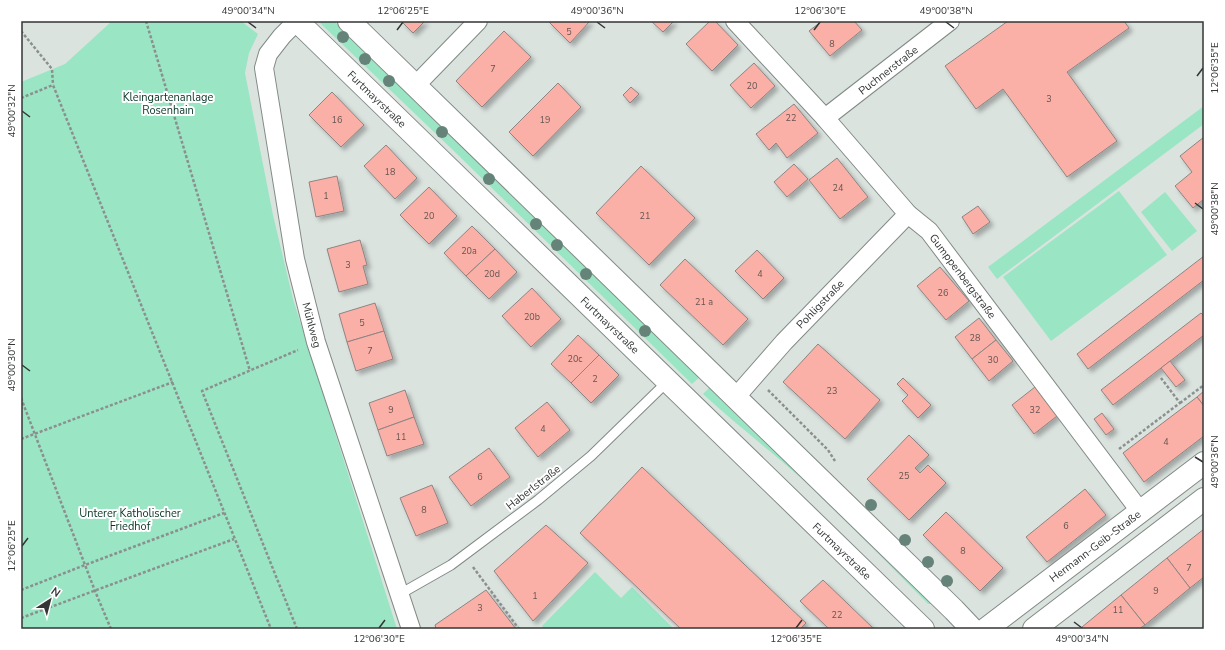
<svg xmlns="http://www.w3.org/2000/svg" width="1225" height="650" font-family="'Nunito Sans',sans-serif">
<defs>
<filter id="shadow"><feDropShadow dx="3.5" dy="3.5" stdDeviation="2" flood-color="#0004"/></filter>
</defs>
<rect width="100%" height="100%" fill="#dbe3df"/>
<g fill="#9ae5c4">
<polygon points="112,21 241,21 258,34 249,53 245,73 273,215 293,299 397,629 21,629 21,82 65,64"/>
<polygon points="318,21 334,21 701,376 692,384 456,153"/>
<polygon points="1204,106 1204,124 997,279 988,267"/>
<polygon points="1119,191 1167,255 1051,341 1003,277"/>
<polygon points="1165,192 1197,231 1172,251 1141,212"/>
<path d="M 711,386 L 935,604 L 928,604 C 891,567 854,529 816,492 C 780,458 740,428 703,394 Z"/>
<polygon points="595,572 621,598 632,587 674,629 544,629 542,626"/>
</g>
<g fill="#fab0a6" stroke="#8d8483" filter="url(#shadow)">
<polygon points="401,21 425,21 413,33"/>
<polygon points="548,21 590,21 570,43"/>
<polygon points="651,21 674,21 663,32"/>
<polygon points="710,21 715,21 738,45 712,71 686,44"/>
<polygon points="822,21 854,21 862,30 830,56 809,31"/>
<polygon points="1008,21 1124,21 1129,28 1067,72 1117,141 1067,177 1003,89 976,109 945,66"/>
<polygon points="504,31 531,57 482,107 456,81"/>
<polygon points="754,63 775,86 751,108 730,85"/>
<polygon points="558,83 581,107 533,156 509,132"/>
<polygon points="631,87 639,94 630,103 623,95"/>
<polygon points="332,92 364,125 341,147 309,115"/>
<polygon points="794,104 818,133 787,158 776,143 769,150 756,134"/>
<polygon points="1204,137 1204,199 1193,208 1175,186 1192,172 1180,156"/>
<polygon points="386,145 417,178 395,199 364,166"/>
<polygon points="837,158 868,197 840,219 809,180"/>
<polygon points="794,164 808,179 787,197 774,182"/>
<polygon points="641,166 695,218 649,265 596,213"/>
<polygon points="337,176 344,211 316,217 309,182"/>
<polygon points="429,187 457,216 429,244 400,215"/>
<polygon points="978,206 990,222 973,234 962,217"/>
<polygon points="472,226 495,249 466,276 444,253"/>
<polygon points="360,240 367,265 363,266 368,284 339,292 327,249"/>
<polygon points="495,249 517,272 489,299 466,276"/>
<polygon points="757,250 784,278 763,299 735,271"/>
<polygon points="1204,256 1204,280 1088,369 1077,354"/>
<polygon points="685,259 748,319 723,345 660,285"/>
<polygon points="940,267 969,301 946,320 917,286"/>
<polygon points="532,288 561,319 531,347 502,316"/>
<polygon points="375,303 384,331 347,342 339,314"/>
<polygon points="1201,313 1204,316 1204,335 1113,405 1101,390"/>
<polygon points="979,318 996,340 972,359 955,337"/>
<polygon points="384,331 393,359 356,371 347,342"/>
<polygon points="578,335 599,355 571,383 551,364"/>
<polygon points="996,340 1013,361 989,381 972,359"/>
<polygon points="818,344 880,400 845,439 783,382"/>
<polygon points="599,355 619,375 591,403 571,383"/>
<polygon points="1170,361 1185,380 1176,387 1161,368"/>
<polygon points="903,378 931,405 918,418 902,401 908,395 897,384"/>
<polygon points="1035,387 1057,416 1034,434 1012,405"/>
<polygon points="405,390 414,417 378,430 369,403"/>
<polygon points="1204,391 1204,406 1197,397"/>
<polygon points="1197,397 1204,406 1204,436 1144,482 1123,453"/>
<polygon points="547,402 570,430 538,457 515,428"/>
<polygon points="1102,413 1114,429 1106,435 1094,419"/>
<polygon points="414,417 424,444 387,456 378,430"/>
<polygon points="909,435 929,455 915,468 920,473 928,465 946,483 909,520 867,479"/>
<polygon points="489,448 510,477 471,506 449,477"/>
<polygon points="642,467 806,623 800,629 681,629 580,533"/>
<polygon points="432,485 448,523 416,536 400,498"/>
<polygon points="1085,489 1106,515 1047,562 1026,537"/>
<polygon points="946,512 1003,568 980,591 923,535"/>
<polygon points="546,525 588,563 533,621 494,571"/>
<polygon points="1204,529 1204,577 1190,588 1167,558"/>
<polygon points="1167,558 1190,588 1145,625 1121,595"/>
<polygon points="823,580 874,629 829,629 800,601"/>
<polygon points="486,590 516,629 436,629 435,625"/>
<polygon points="1121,595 1145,625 1139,629 1083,629 1082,627"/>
</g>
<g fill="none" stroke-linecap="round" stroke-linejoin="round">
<g stroke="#828a86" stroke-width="11">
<polyline id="service" points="400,594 451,565 538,500 591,456 667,382"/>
</g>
<g stroke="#828a86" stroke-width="20">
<g id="minor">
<polyline points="297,21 282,36 268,54 264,68 295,259 316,342 411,629"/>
<polyline points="735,21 825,118 908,214 929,231 1140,511"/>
<polyline points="415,86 478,21"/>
<polyline points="825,118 950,21"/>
<polyline points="735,398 784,342 908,214"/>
</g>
</g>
<g stroke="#828a86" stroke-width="24">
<g id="secondary">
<polyline points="297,21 923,629"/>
<polyline points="349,21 954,610 972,629"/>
<polyline points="986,629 1204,463"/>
<polyline points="1034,629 1204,499"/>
</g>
</g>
<g stroke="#8b908e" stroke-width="2.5" stroke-dasharray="3 2" stroke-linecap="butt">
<polyline points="146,21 250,371"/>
<polyline points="21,31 52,69 53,85"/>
<polyline points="21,98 53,85 271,629"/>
<polyline points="768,390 828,450 835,461"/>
<polyline points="21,398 95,591 111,629"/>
<polyline points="1180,403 1204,385"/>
<polyline points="21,439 173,382"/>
<polyline points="1119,449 1180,403 1161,378"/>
<polyline points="473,567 519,629"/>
<polyline points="21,590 85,565 224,513"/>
<polyline points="21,618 234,539"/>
<polyline points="297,629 202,391 298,350"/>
</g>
<use href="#service" stroke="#fff" stroke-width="9"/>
<use href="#minor" stroke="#fff" stroke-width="18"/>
<use href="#secondary" stroke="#fff" stroke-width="22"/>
</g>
<g fill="#668379">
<circle cx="343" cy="37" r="6"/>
<circle cx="365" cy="59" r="6"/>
<circle cx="389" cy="81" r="6"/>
<circle cx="442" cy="132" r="6"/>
<circle cx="489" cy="179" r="6"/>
<circle cx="536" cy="224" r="6"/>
<circle cx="557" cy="245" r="6"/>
<circle cx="586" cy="274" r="6"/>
<circle cx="645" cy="331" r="6"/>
<circle cx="871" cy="505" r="6"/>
<circle cx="905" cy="540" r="6"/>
<circle cx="928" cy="562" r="6"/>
<circle cx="947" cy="581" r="6"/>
</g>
<path fill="none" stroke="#333635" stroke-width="1.5" d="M 248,22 L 256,28M 597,22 L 605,28M 946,22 L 954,28M 397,30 L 403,22M 814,30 L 820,22M 1197,76 L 1203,68M 22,111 L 30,117M 1195,203 L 1203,209M 22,365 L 30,371M 1195,457 L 1203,462M 22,546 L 28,538M 1074,622 L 1082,628M 379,628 L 385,620M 796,628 L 802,620"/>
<g text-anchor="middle" stroke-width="4" stroke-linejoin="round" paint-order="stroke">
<g font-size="9" fill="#655451">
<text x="569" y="35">5</text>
<text x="832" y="47">8</text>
<text x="493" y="72">7</text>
<text x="752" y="89">20</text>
<text x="1049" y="102">3</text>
<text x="791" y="121">22</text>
<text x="337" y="123">16</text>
<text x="545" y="123">19</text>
<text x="390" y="175">18</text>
<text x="838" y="191">24</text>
<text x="326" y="199">1</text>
<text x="429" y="219">20</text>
<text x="645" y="219">21</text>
<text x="469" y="254">20a</text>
<text x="348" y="268">3</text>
<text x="492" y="277">20d</text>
<text x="760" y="277">4</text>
<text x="943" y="296">26</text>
<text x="704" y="305">21 a</text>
<text x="532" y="320">20b</text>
<text x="362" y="326">5</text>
<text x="975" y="341">28</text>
<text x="370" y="354">7</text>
<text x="575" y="362">20c</text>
<text x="993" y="363">30</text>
<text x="595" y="382">2</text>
<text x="832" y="394">23</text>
<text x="391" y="413">9</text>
<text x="1035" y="413">32</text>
<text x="543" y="432">4</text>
<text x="401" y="440">11</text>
<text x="1166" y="445">4</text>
<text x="904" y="479">25</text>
<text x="480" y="480">6</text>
<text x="424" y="513">8</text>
<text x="1066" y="529">6</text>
<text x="963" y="554">8</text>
<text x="1189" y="571">7</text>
<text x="1156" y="594">9</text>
<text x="535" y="599">1</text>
<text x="480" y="611">3</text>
<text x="1118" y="613">11</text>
<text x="837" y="618">22</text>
</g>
<g font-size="11" fill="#333635" stroke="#fff">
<text transform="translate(888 70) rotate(-38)" y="4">Puchnerstraße</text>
<text transform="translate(377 99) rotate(44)" y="4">Furtmayrstraße</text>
<text transform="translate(963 276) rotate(53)" y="4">Gumppenbergstraße</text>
<text transform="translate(820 304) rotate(-46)" y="4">Pohligstraße</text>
<text transform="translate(312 325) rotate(75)" y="4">Mühlweg</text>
<text transform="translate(610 325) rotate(44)" y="4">Furtmayrstraße</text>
<text transform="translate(533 487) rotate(-38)" y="4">Haberlstraße</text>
<text transform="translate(1095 546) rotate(-37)" y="4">Hermann-Geib-Straße</text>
<text transform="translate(842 551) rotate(44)" y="4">Furtmayrstraße</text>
</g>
<g font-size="11" fill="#073525" stroke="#fff">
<text x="168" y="101">Kleingartenanlage<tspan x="168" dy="13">Rosenhain</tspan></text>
<text x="130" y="517">Unterer Katholischer<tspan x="130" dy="13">Friedhof</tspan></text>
</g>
</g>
<rect width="1225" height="650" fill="none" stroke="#ffffff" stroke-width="44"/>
<g transform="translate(50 600) rotate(36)" stroke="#ffffff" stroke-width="3" paint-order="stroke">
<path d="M0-3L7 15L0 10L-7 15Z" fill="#333635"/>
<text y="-6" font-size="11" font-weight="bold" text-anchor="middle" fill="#333635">N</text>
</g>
<rect x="22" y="22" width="1181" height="606" fill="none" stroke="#333635" stroke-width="1.5"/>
<g font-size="10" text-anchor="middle" fill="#333635">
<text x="248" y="14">49°00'34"N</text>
<text x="403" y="14">12°06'25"E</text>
<text x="597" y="14">49°00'36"N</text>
<text x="820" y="14">12°06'30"E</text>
<text x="946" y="14">49°00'38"N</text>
<text transform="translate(1214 68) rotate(-90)" y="4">12°06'35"E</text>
<text transform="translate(11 111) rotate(-90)" y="4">49°00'32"N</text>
<text transform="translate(1214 209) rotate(-90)" y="4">49°00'38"N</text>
<text transform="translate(11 365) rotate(-90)" y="4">49°00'30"N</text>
<text transform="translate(1214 462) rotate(-90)" y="4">49°00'36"N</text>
<text transform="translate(11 546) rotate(-90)" y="4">12°06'25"E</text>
<text x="379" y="642">12°06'30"E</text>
<text x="796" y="642">12°06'35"E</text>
<text x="1082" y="642">49°00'34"N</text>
</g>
</svg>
